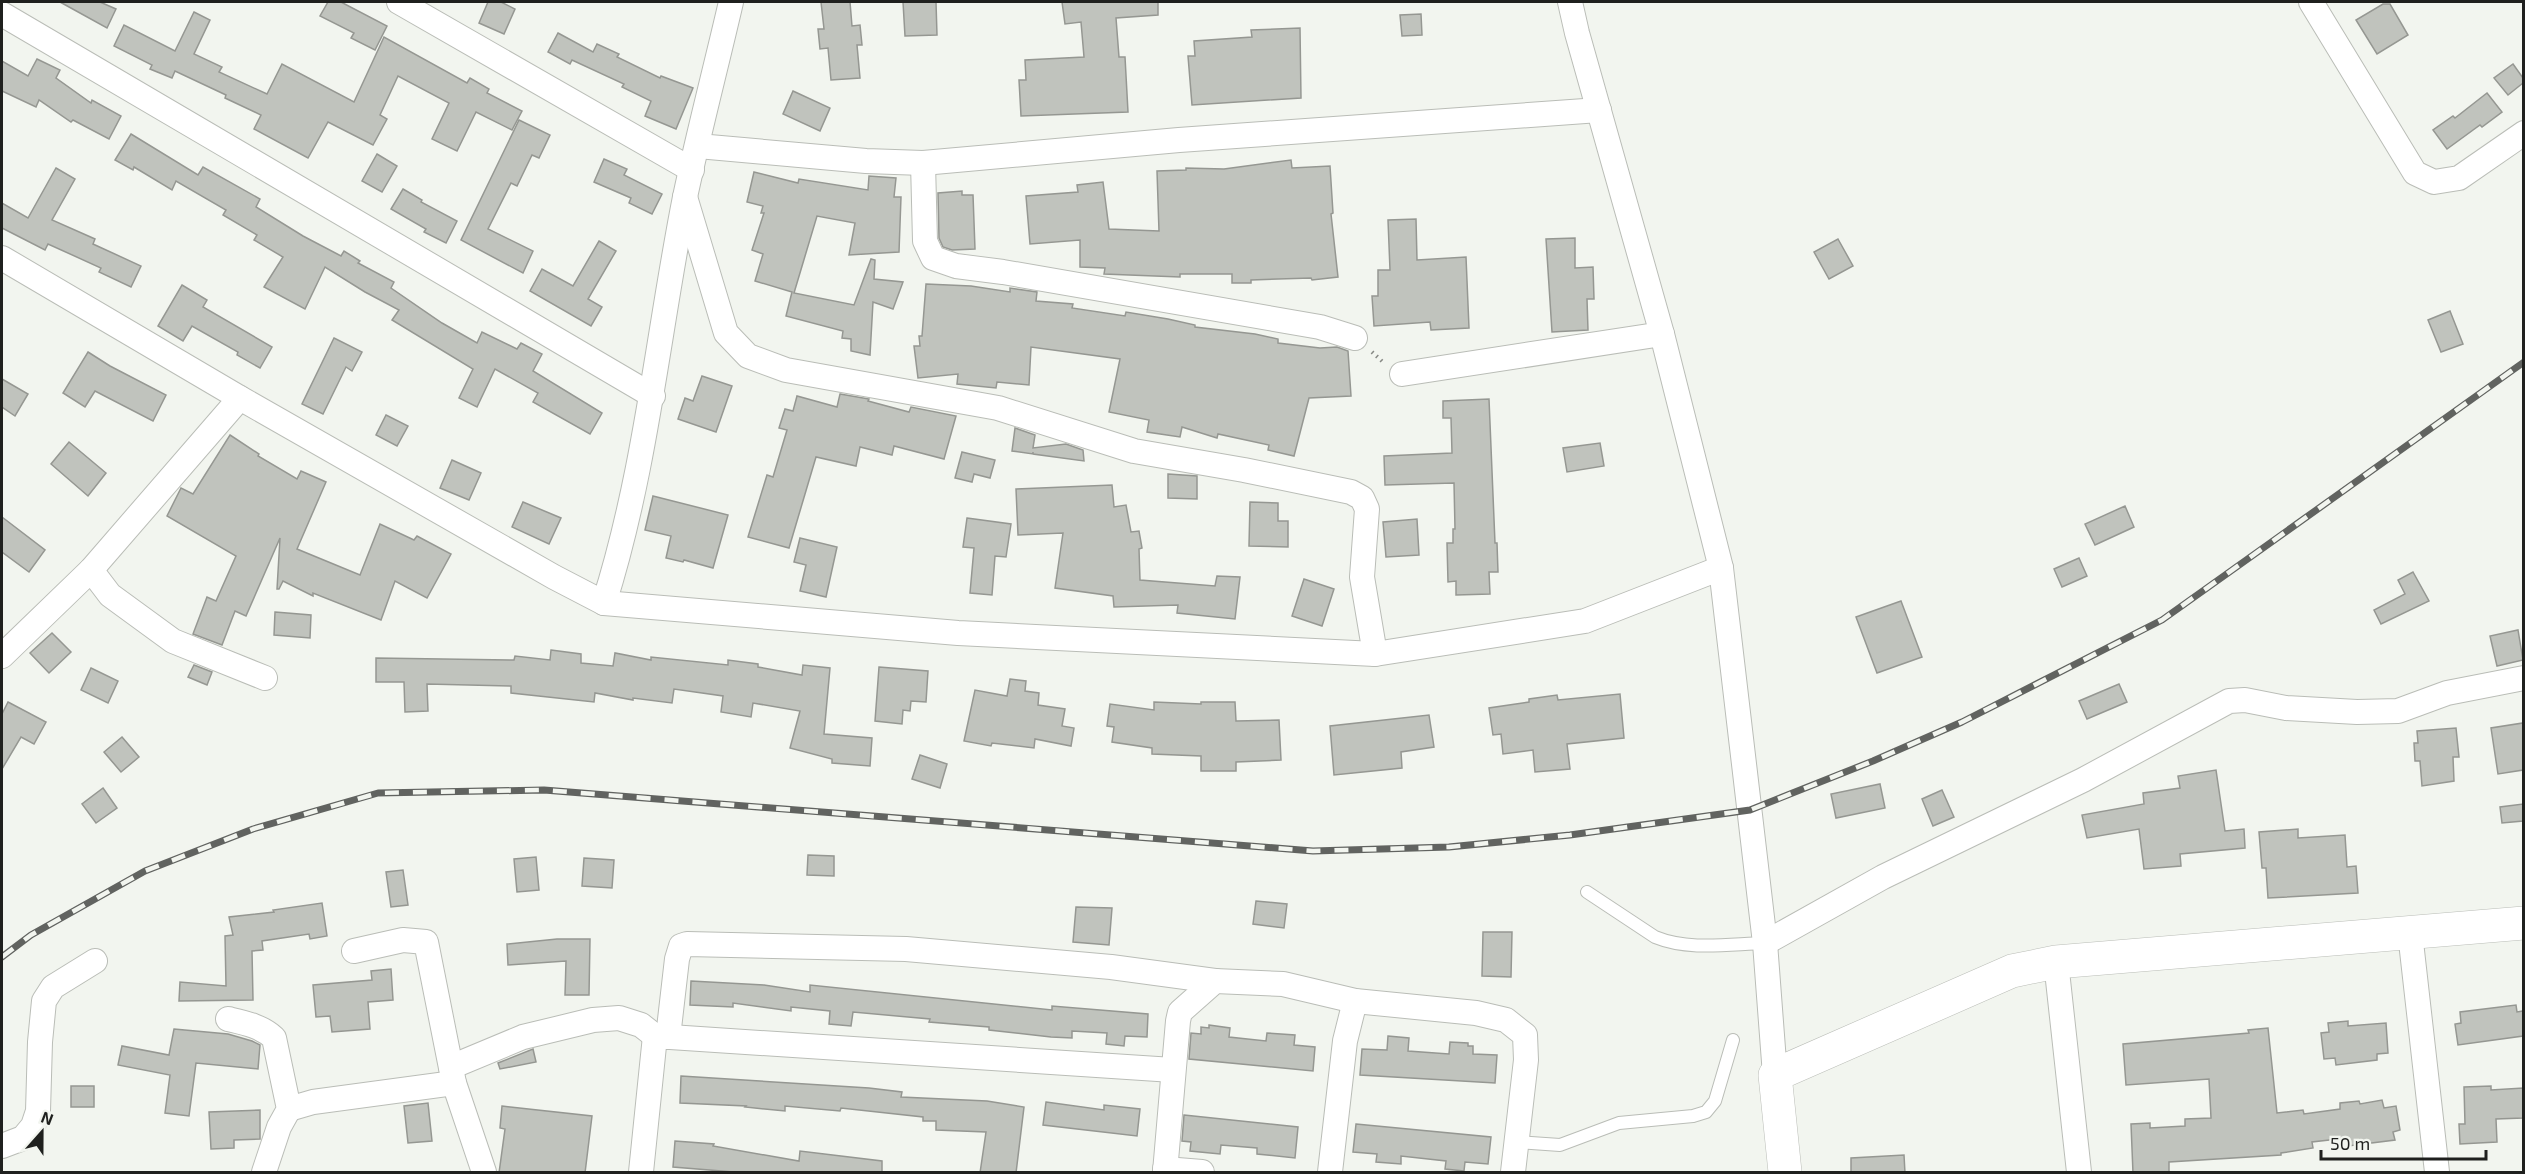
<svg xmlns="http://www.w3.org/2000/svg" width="2525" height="1174" font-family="'Exo 2',sans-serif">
<rect width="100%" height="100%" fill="#f2f5ef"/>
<g fill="#c0c3bd" stroke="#959792" stroke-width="1.5">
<polygon points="60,2 100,2 116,9 107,28"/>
<polygon points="328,2 341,2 387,26 375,50 351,38 354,33 320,16"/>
<polygon points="488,2 501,2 515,9 504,34 479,23"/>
<polygon points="821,2 850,2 852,26 860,25 862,45 857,45 860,78 831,80 828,48 820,49 818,29 824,29"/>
<polygon points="903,2 936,2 937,35 905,36"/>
<polygon points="1062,2 1158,2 1158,15 1116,18 1119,57 1125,57 1128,112 1021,116 1019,80 1026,80 1025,60 1084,57 1081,22 1065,24"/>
<polygon points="2383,4 2390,4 2408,35 2377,54 2356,20"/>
<polygon points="194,12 210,20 194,54 222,67 219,72 267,94 282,64 354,102 384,37 467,83 470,78 489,89 487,93 522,111 512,130 476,112 457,151 432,139 449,103 398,76 380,115 387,119 373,145 328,122 308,158 254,129 261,115 225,98 226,95 175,71 172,78 150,69 152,65 114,46 124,25 175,51"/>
<polygon points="1421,14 1422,35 1402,36 1400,15"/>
<polygon points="1300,28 1301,98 1192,105 1188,56 1195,56 1194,41 1252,37 1251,30"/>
<polygon points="558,33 593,52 597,44 619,54 617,57 660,78 661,76 693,88 676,129 645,116 651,101 622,87 624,84 572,60 570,64 548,52"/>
<polygon points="37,59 60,70 56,78 91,103 92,100 121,116 109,139 73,120 71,122 39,100 36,107 2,91 2,61 28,76"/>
<polygon points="2513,64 2523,78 2523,83 2508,95 2494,78"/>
<polygon points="793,91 830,108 820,131 783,114"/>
<polygon points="2487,93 2502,112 2482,127 2480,125 2447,149 2433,130 2453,116 2455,118"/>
<polygon points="519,120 550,135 539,158 532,155 517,186 511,183 488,229 533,251 523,273 461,240"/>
<polygon points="131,134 198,175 203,167 260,199 256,207 303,236 341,256 344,251 360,261 358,263 394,282 391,288 442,323 477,343 482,332 517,349 521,343 542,354 533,371 602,413 590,434 533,402 538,393 495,369 477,407 459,398 473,369 392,320 399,310 365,292 325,267 305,309 264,287 283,257 254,240 257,235 223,215 226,210 176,181 172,190 134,167 133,170 115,160"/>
<polygon points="377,154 397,166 382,192 362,181"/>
<polygon points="604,159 627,169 624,175 662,194 652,214 629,203 631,198 594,182"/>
<polygon points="1291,160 1292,168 1330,166 1333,213 1331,214 1338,277 1312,280 1311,278 1251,280 1251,283 1232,283 1232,274 1180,274 1180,277 1104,274 1105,268 1080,267 1080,240 1030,244 1026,196 1078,192 1077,185 1103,182 1109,229 1159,231 1157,171 1186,170 1186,168 1224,169"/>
<polygon points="56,168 75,179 52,220 95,239 93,244 141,266 131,287 99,272 101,268 48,244 45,250 2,228 2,203 28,218"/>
<polygon points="754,172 798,183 799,179 868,190 869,176 896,178 894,197 901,197 899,252 849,255 855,223 817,216 794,293 854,305 871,259 875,260 874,279 903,282 893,309 873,302 870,355 851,351 851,339 842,338 843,331 786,316 792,292 755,281 763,254 752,250 764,213 761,213 763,206 747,202"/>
<polygon points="403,189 422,200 421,202 457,221 446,243 424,232 426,229 391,209"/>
<polygon points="962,191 962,195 973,195 975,249 952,250 943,247 939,238 938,193"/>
<polygon points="1416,219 1417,260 1466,257 1469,328 1431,330 1430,322 1374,326 1372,296 1378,296 1378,270 1390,270 1388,220"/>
<polygon points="1575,238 1575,268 1593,267 1594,299 1587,299 1588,330 1552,332 1546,239"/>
<polygon points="1838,239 1853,266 1829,279 1814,252"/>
<polygon points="599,241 616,251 588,299 602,307 591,326 530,291 542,269 573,286"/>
<polygon points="926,284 971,286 1010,292 1010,288 1037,292 1036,301 1073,304 1072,308 1125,316 1126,312 1168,319 1195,325 1195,327 1255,334 1278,339 1278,343 1320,348 1337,347 1348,351 1351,396 1309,398 1294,456 1268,450 1269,445 1218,434 1217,438 1182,427 1180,437 1147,432 1149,420 1109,412 1120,359 1031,347 1029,385 997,382 996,388 957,384 958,374 918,378 914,346 920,346 919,336 922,336"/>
<polygon points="182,285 207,300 203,307 272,347 260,368 237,355 238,352 192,326 183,341 158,326"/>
<polygon points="2450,311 2463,344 2441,352 2428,320"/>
<polygon points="334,338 362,352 352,371 346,367 323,414 302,404"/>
<polygon points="88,352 110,366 166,395 153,421 95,391 85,407 63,393"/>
<polygon points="702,376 732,386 716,432 678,419 685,398 693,401"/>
<polygon points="2,379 28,394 15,416 2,407"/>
<polygon points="840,394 869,399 868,401 909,412 911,407 956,416 944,459 894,446 892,455 860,447 856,466 816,457 789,548 748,537 767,475 773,477 787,430 779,428 785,409 793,411 797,396 837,407"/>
<polygon points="1489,399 1495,543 1497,543 1498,572 1489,572 1490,594 1456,595 1456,581 1448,582 1447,543 1453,543 1453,529 1455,529 1454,483 1385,485 1384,456 1452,453 1451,418 1443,418 1443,401"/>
<polygon points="386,415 408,426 397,446 376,435"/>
<polygon points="1015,428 1035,435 1033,448 1066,444 1083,450 1084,461 1033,454 1033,452 1033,454 1012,451"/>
<polygon points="230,435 259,454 258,456 297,479 301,471 326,482 297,549 360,575 380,524 414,540 417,536 451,554 427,598 395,581 381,620 313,593 313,596 283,581 279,589 277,589 280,538 246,616 235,611 222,645 193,634 207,597 216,601 236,556 167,516 181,488 193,494"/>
<polygon points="69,442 106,473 88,496 51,464"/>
<polygon points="1600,443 1604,466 1567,472 1563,448"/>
<polygon points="962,452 995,460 990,478 974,474 972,482 955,478"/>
<polygon points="452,460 481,473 469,500 440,488"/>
<polygon points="1168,474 1197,476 1197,499 1168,498"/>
<polygon points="1112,485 1114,507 1126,505 1131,532 1139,531 1142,548 1139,549 1140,580 1215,586 1217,576 1240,577 1235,619 1177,613 1178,605 1114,607 1113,596 1055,588 1063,533 1018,535 1016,489"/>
<polygon points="653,496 728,515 713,568 684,560 683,562 666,558 671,536 645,530"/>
<polygon points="523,502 561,518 549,544 512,527"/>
<polygon points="1250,502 1278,503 1278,521 1288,521 1288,547 1249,546"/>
<polygon points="2125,506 2134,527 2095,545 2085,524"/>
<polygon points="2,517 45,550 29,572 2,552"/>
<polygon points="967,518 1011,524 1006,557 995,556 992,595 970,593 974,548 963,547"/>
<polygon points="1417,519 1419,555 1386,557 1383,522"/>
<polygon points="800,538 837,547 826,597 800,591 806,565 794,562"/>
<polygon points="2079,558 2087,576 2062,587 2054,569"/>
<polygon points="2413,572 2429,601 2381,624 2374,610 2405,594 2398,580"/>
<polygon points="1304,579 1334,589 1322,626 1292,616"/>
<polygon points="1901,601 1922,657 1877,673 1856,617"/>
<polygon points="275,612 311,615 310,638 274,635"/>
<polygon points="2518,630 2523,660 2497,666 2490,636"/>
<polygon points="52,633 71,652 49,673 30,653"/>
<polygon points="551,650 581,654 581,663 613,666 615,653 651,660 651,657 728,665 728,660 758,664 758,667 802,675 803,665 830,668 824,734 872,738 870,766 832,763 832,759 790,748 800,711 753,703 751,717 721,712 723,696 674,689 672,703 633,698 633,700 595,693 594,702 511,693 511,686 427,684 428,711 405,712 404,682 376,682 376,658 514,660 515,656 550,660"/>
<polygon points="194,665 212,672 207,685 188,677"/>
<polygon points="879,667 928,671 926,702 911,701 910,711 903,710 902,724 875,721"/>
<polygon points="91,668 118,681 108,703 81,690"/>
<polygon points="1010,679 1026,681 1025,691 1039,693 1038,705 1065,709 1062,726 1074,728 1071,746 1035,739 1034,748 992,743 991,746 964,741 975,690 1007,696"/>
<polygon points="2119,684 2127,702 2087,719 2079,701"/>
<polygon points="1620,694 1624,738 1567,744 1570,769 1535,772 1533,750 1503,754 1501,734 1493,735 1489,708 1529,702 1529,699 1557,695 1558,700"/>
<polygon points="8,702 46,722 34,744 21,737 2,769 2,714"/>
<polygon points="1154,702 1201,704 1201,702 1235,702 1236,721 1279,720 1281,760 1236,762 1236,771 1201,771 1201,756 1152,754 1152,748 1112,742 1114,727 1107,726 1110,704 1154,710"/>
<polygon points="1429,715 1434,747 1401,752 1402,768 1334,775 1330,726"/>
<polygon points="2523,723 2523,770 2498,774 2491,728"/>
<polygon points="2456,728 2459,757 2453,757 2454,781 2422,786 2420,761 2415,761 2414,743 2418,743 2417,731"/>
<polygon points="122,737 139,757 121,772 104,752"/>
<polygon points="920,755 947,764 940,788 912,779"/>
<polygon points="2216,770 2225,831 2244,829 2245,848 2180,854 2181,866 2144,869 2139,829 2087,838 2082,815 2144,804 2143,793 2180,788 2178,776"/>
<polygon points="1880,784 1885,808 1836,818 1831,794"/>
<polygon points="103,788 117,808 96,823 82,804"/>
<polygon points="1942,790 1954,817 1933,826 1922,799"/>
<polygon points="2523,804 2523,821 2502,823 2500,807"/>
<polygon points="2298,829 2298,838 2345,835 2347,867 2356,866 2358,893 2268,898 2266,868 2262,868 2259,832"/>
<polygon points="808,855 834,856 834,876 807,875"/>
<polygon points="536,857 539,890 517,892 514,859"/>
<polygon points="584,858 614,860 612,888 582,886"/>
<polygon points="403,870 408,905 391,907 386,872"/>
<polygon points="1256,901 1287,904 1284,928 1253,924"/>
<polygon points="322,903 327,936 310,939 309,934 262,941 263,950 252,951 253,1000 179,1001 180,982 226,986 225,936 233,935 229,917 274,912 273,910"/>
<polygon points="1076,907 1112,908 1109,945 1073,942"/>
<polygon points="1483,932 1512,932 1511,977 1482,976"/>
<polygon points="557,939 590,939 589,995 565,995 566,961 508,965 507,944"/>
<polygon points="391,969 393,1000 368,1002 370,1029 332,1032 330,1016 316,1017 313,985 372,980 371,971"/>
<polygon points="691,981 764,985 810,992 810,985 1052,1010 1052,1006 1148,1014 1147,1037 1125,1036 1124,1046 1106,1044 1107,1033 1072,1031 1072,1038 1051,1037 989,1030 989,1027 929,1022 930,1019 853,1012 851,1026 829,1024 830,1011 791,1007 791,1011 733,1003 733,1007 690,1005"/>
<polygon points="2516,1005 2517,1012 2523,1011 2523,1036 2458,1045 2455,1024 2461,1023 2460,1012"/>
<polygon points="2348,1021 2348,1026 2386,1023 2388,1053 2377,1054 2377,1060 2336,1065 2335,1058 2324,1059 2321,1033 2329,1032 2328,1023"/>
<polygon points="1209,1025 1230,1028 1229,1037 1266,1041 1267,1033 1295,1035 1294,1045 1315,1047 1313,1071 1189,1059 1191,1033 1201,1034 1201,1027 1209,1028"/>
<polygon points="2268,1028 2277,1113 2303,1110 2304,1114 2340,1109 2340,1103 2359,1101 2360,1104 2382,1100 2384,1108 2396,1106 2400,1130 2393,1132 2395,1140 2348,1146 2347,1138 2312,1142 2313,1148 2281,1153 2281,1155 2169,1162 2169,1173 2133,1173 2131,1124 2150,1123 2150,1128 2185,1126 2185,1119 2211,1118 2209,1079 2126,1085 2123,1044 2249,1033 2248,1030"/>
<polygon points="174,1029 228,1034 252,1041 260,1045 258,1069 196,1063 189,1116 165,1113 170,1075 118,1065 122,1046 169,1055"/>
<polygon points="1388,1036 1409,1038 1408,1051 1449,1054 1450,1042 1468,1043 1468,1046 1473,1046 1473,1054 1497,1055 1495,1083 1360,1075 1362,1049 1387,1050"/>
<polygon points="533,1049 536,1062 500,1069 498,1063"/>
<polygon points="681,1076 869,1088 902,1092 901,1097 987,1101 1024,1107 1016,1173 980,1173 986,1132 936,1130 936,1121 923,1121 923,1117 841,1108 840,1111 785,1106 785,1111 745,1107 746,1106 680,1103"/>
<rect x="71" y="1086" width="23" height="21"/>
<polygon points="2491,1086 2491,1090 2523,1088 2523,1118 2496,1119 2497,1142 2460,1144 2459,1124 2465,1124 2464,1087"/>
<polygon points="1046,1102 1104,1110 1104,1105 1140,1109 1137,1136 1043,1125"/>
<polygon points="428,1103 432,1141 408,1143 404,1106"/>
<polygon points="502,1106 592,1116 585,1173 499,1173 505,1129 500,1128"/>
<polygon points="260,1110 260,1139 234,1140 234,1148 211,1149 209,1112"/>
<polygon points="1184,1115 1298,1127 1295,1158 1257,1154 1257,1148 1221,1145 1220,1154 1190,1151 1191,1142 1182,1141"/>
<polygon points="1356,1124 1491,1137 1488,1164 1465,1162 1464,1171 1445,1169 1446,1161 1401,1156 1401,1164 1376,1162 1377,1154 1353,1152"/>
<polygon points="675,1141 714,1144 713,1146 799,1161 800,1151 882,1161 882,1173 746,1173 673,1167"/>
<polygon points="1904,1155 1905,1173 1851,1173 1851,1158"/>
</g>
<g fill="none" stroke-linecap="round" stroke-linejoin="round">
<g stroke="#babdb7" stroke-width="14">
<g id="lane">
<path d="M 1587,892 L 1655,937 C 1689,951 1729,944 1765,943"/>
<polyline points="1518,1142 1560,1145 1619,1123 1693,1116 1706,1112 1715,1101 1733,1040"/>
</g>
</g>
<g stroke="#babdb7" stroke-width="26">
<g id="street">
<polyline points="399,2 692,170"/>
<polyline points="1570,2 1577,33 1662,334 1721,568 1765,943 1775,1075"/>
<polyline points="2311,2 2415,173 2434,182 2459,178 2524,133"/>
<polyline points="2,14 653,396"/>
<polyline points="698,146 866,161 923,163 1179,140 1599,110"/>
<polyline points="923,163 925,241 933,258 956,266 1003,272 1320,327 1355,338"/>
<polyline points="685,197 726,333 748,356 786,370 998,408 1134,451 1244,470 1351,492 1362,498 1367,509 1362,577 1375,654"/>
<polyline points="2,258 240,398 554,577 604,603 958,633 1375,654 1585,621 1721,568"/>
<polyline points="1402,374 1662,334"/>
<polyline points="91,570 110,595 173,641 265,678"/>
<path d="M 604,603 C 646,471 658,333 685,197 C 699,131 716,67 731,2"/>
<polyline points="2,656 91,570 240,398"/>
<polyline points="2410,933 2437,1172"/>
<polyline points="1765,943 1883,877 2083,780 2229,701 2245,700 2286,708 2357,712 2398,711 2447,693 2524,678"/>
<polyline points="354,951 403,940 426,942 454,1083 484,1172"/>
<polyline points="2056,962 2079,1172"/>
<path d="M 228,1019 C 245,1023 261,1026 274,1038 L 289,1109 L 279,1127 L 264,1172"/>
<polyline points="668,1037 677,959 681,946 687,944 906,949 1111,967 1215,981"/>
<polyline points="451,1067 523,1037 593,1020 619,1018 641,1025 655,1036 1173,1070"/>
<polyline points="289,1109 313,1102 454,1083"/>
<polyline points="2,1146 23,1138 33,1126 38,1111 40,1042 44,1001 53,987 95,961"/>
<polyline points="1165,1169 1202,1172"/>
<polyline points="641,1172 655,1036"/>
<polyline points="1165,1172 1178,1021 1180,1012 1215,981 1283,984 1355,1001 1476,1013 1506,1020 1525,1035 1526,1060 1513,1172"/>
<polyline points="1330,1172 1345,1041 1355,1001"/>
</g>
</g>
<g stroke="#babdb7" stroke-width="34">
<polyline id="secondary" points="1785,1172 1775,1075 2012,971 2056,962 2524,923"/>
</g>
<polyline stroke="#878985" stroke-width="4" stroke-dasharray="1.5 4.5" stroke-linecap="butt" points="1372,352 1384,363"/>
<use href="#lane" stroke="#fff" stroke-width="12"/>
<use href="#street" stroke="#fff" stroke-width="24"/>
<use href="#secondary" stroke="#fff" stroke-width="33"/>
<g stroke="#616360" stroke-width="7">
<polyline id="rail" points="2,957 31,935 145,871 253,829 378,793 544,790 1313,851 1449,847 1570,835 1750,810 1873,761 1962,722 2162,620 2524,362"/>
</g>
<use href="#rail" stroke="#f2f5ef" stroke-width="4.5" stroke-dasharray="14" stroke-linecap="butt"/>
</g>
<rect width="2525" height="1174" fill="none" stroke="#1f201e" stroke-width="6"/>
<g transform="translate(42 1132) rotate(21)" stroke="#f2f5ef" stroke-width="4.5" paint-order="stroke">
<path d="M0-4.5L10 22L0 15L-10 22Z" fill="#1f201e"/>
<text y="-9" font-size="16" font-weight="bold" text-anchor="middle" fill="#1f201e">N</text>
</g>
<path d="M2321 1150v9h165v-9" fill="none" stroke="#1f201e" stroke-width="3"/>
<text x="2330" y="1150" font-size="18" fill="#1f201e" stroke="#f2f5ef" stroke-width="4.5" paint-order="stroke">50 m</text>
</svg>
